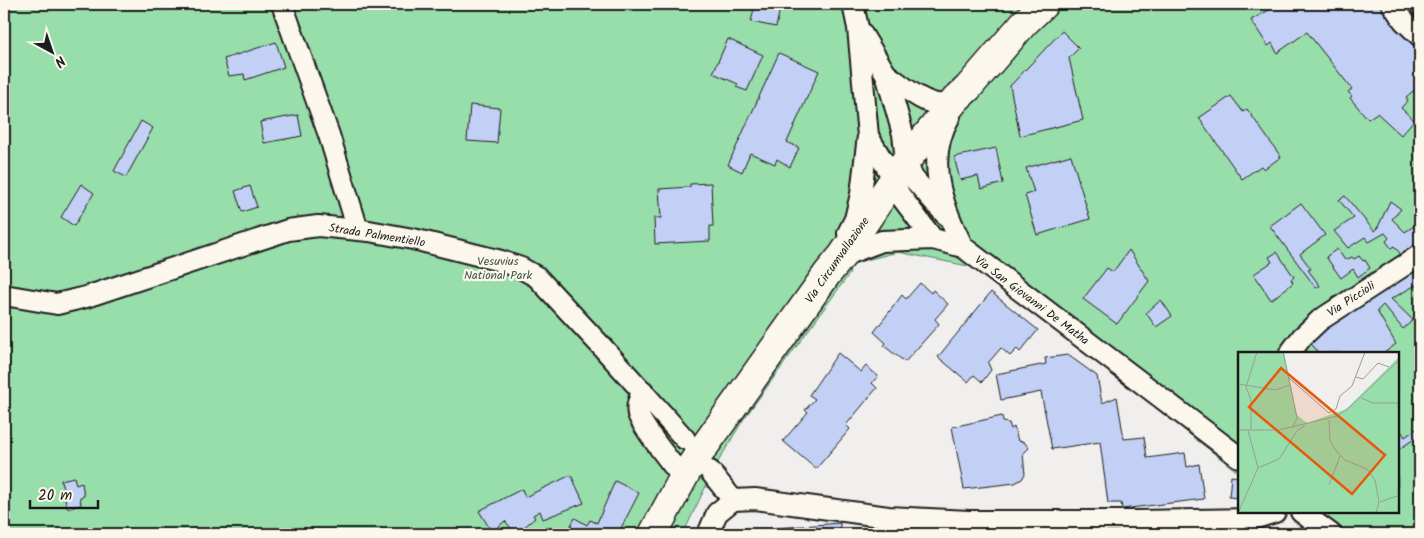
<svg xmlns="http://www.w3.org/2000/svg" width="1424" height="538" font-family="Kalam,sans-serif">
<rect width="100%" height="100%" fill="#f0efee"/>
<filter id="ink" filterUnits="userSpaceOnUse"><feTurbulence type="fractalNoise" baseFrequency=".02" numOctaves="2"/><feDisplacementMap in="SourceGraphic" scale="10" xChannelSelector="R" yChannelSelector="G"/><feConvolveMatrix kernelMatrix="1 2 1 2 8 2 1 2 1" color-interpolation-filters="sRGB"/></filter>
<g filter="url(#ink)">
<polygon fill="#98deab" stroke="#5a7d64" points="4,4 1420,4 1420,534 1317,534 1288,512 1398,512 1398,353 1239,353 1239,473 978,268 898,252 846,265 850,273 743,420 715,467 683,534 4,534"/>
<g fill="#c2d0f6" stroke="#1c1c1c">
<polygon points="755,4 781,4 776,27 751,22"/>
<polygon points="1280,4 1387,4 1420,48 1420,87 1419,86 1406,97 1408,100 1401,108 1414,120 1401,135 1377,113 1368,119 1350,98 1352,96 1348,92 1352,89 1307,32 1277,53 1272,43 1268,46 1251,20"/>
<polygon points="1406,4 1420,4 1420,20 1419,21"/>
<polygon points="1062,31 1079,48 1069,58 1083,120 1020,136 1010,86"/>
<polygon points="728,39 763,55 747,91 736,87 738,84 713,73"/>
<polygon points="276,42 284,67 245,80 244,74 229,76 224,59"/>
<polygon points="779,53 819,71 787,142 799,148 790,167 777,159 775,164 750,153 742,172 728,165"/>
<polygon points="1231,96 1243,112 1247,109 1281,157 1264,169 1261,166 1242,179 1199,118"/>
<polygon points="470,105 500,108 497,143 467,141"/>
<polygon points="298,115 302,136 264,143 260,122"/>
<polygon points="141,121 153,128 126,177 114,171"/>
<polygon points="996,148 1003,183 981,189 978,176 960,180 954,157"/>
<polygon points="1071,155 1090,219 1037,235 1025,195 1034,192 1026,168"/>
<polygon points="711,183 713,226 710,226 710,241 655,244 654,218 661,218 659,189 690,187 690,184"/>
<polygon points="81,184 94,193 74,226 61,217"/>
<polygon points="250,186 257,207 242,212 235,191"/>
<polygon points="1345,196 1374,231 1378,227 1390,201 1401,209 1392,219 1405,232 1420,222 1420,248 1403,257 1394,246 1391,248 1386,241 1389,238 1385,233 1369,242 1365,237 1348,248 1334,231 1354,218 1339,200"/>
<polygon points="1301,203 1325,235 1300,254 1311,269 1308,270 1320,286 1316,288 1270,226"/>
<polygon points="1337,249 1345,260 1352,257 1354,259 1359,256 1363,261 1365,260 1370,268 1358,277 1353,269 1341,278 1326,257"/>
<polygon points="1129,250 1149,281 1117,324 1083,299 1107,268 1113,272"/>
<polygon points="1277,252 1294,277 1291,279 1293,283 1271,300 1254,274 1272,262 1269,257"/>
<polygon points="1417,263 1420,268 1420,289 1416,285 1391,299 1413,320 1403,329 1383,305 1377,311 1396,344 1384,353 1319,353 1308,340"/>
<polygon points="920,283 931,293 933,290 948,304 935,319 939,324 905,362 884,346 886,343 874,332 902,295 906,299"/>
<polygon points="991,292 1038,330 1020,352 1017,349 1010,356 1001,348 988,363 991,370 982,382 974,375 968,382 938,357"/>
<polygon points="1161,300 1172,316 1156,327 1146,313"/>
<polygon points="838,353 861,372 866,366 878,376 872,383 877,388 846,425 850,429 816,469 783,441 808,412 805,410 815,399 809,395"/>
<polygon points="1068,355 1097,376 1102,403 1117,397 1124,439 1144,437 1147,458 1185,453 1187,467 1199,464 1204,499 1122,509 1121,503 1108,503 1100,442 1052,449 1041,392 1001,400 996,374 1046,364 1045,358"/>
<polygon points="1002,416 1003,422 1009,423 1011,429 1014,427 1018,441 1024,442 1029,448 1023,454 1025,474 1022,479 1015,483 964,489 952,427"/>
<polygon points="1398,426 1405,437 1416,429 1420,435 1398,450"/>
<polygon points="571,475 584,503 543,519 540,511 533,515 535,518 516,534 505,521 492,532 479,511 522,489 525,497"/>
<polygon points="1231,476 1239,477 1239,498 1229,497"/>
<polygon points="74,477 76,485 82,483 84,496 80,497 81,505 67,508 61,480"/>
<polygon points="615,481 639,493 618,534 570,534 567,533 575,518 587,525 590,520 597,523"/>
<polygon points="840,523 840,534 776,534 776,528"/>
</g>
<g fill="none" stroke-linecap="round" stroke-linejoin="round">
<g stroke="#1c1c1c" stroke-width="24">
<g id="street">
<polyline points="282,4 329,135 358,230"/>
<polyline points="1392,4 1404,21 1420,36"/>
<polyline points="860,31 886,74 903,134 906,161 913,178 945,214"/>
<path d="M 886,74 C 901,84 925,107 945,104 C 948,103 952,101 956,99"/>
<path d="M 950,116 C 924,160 942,205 963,247 L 1239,457"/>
<polyline points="868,136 893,178 899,194 933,239"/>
<polyline points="848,233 855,219 861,194 868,136 858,28 853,4"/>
<polyline points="842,256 882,241 933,239 963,247"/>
<polyline points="4,295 57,304 86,297 288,230 318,226 369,231 413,239 501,261 521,268 537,277 604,349 685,439"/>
<polyline points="1290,353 1302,337 1320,320 1420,255"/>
<path d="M 643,391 C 639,399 636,406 638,414 C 643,429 672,464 683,478"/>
<polyline points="710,471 733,500"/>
<polyline points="733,500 755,499 888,517 969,521 1137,521 1253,519 1275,512"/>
<polyline points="1301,512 1331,534"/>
<polyline points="708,534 717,513 733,500"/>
</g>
</g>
<g stroke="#1c1c1c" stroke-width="31">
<polyline id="secondary" points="653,534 687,471 827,274 842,256 906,161 956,99 968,88 1024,23 1044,4"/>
</g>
<use href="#street" stroke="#fbf7ec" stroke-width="20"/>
<use href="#secondary" stroke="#fbf7ec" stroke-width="28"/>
</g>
</g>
<g text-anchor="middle" stroke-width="4.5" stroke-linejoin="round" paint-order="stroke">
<g font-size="12" fill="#1c1c1c" stroke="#fbf7ec">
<text transform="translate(377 235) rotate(9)" y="4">Strada Palmentiello</text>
<text transform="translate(837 260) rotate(-55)" y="4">Via Circumvallazione</text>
<text transform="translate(1351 299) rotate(-33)" y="4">Via Piccioli</text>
<text transform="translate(1032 300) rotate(37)" y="4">Via San Giovanni De Matha</text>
</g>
<g font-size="12" fill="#415647" stroke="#fbf7ec">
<text x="498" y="265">Vesuvius<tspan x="498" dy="14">National Park</tspan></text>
</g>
</g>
<g transform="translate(1238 352)">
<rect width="161" height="161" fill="#f0efee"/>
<path d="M 0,0 L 46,0 L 59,63 L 69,71 L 108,57 L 161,5 L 161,161 L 0,161 Z" fill="#98deab"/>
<path fill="none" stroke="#9b9b9a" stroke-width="1" d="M 45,0 L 59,66 L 55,74M 118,25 L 125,27 L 140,11 L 151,15M 51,26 L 91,61M 0,32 L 38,38 L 52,33M 123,46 L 135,51 L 162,51M 91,61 L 98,57 L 102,44 L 114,34 L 127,0M 91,68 L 92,89 L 99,100 L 107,108 L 129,117 L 137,128 L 141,150 L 138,161M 0,78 L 41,78 L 99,64 L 111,56 L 162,7M 13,78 L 13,48 L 8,35 L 19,0M 20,116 L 41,107 L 59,79 L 67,73M 91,133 L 102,104M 142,150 L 162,143M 0,161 L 20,116 L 10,78"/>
<path fill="#e8590c" fill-opacity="0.15" stroke="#e8590c" stroke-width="2.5" d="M 43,16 L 147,103 L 114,142 L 11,55 Z"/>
<rect width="161" height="161" fill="none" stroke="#1c1c1c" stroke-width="2.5"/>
</g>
<rect width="1424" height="538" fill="none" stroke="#fbf7ec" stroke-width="20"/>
<rect x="10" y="10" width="1404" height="518" fill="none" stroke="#1c1c1c" stroke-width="2" filter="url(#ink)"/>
<g transform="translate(52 52) rotate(140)" stroke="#fbf7ec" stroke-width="4" paint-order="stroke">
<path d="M0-4L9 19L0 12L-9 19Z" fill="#1c1c1c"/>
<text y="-8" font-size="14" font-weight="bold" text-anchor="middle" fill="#1c1c1c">N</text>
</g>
<path d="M30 500v8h68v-8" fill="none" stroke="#1c1c1c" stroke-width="2.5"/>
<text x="38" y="500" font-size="15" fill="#1c1c1c" stroke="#fbf7ec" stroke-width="4" paint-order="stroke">20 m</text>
</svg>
